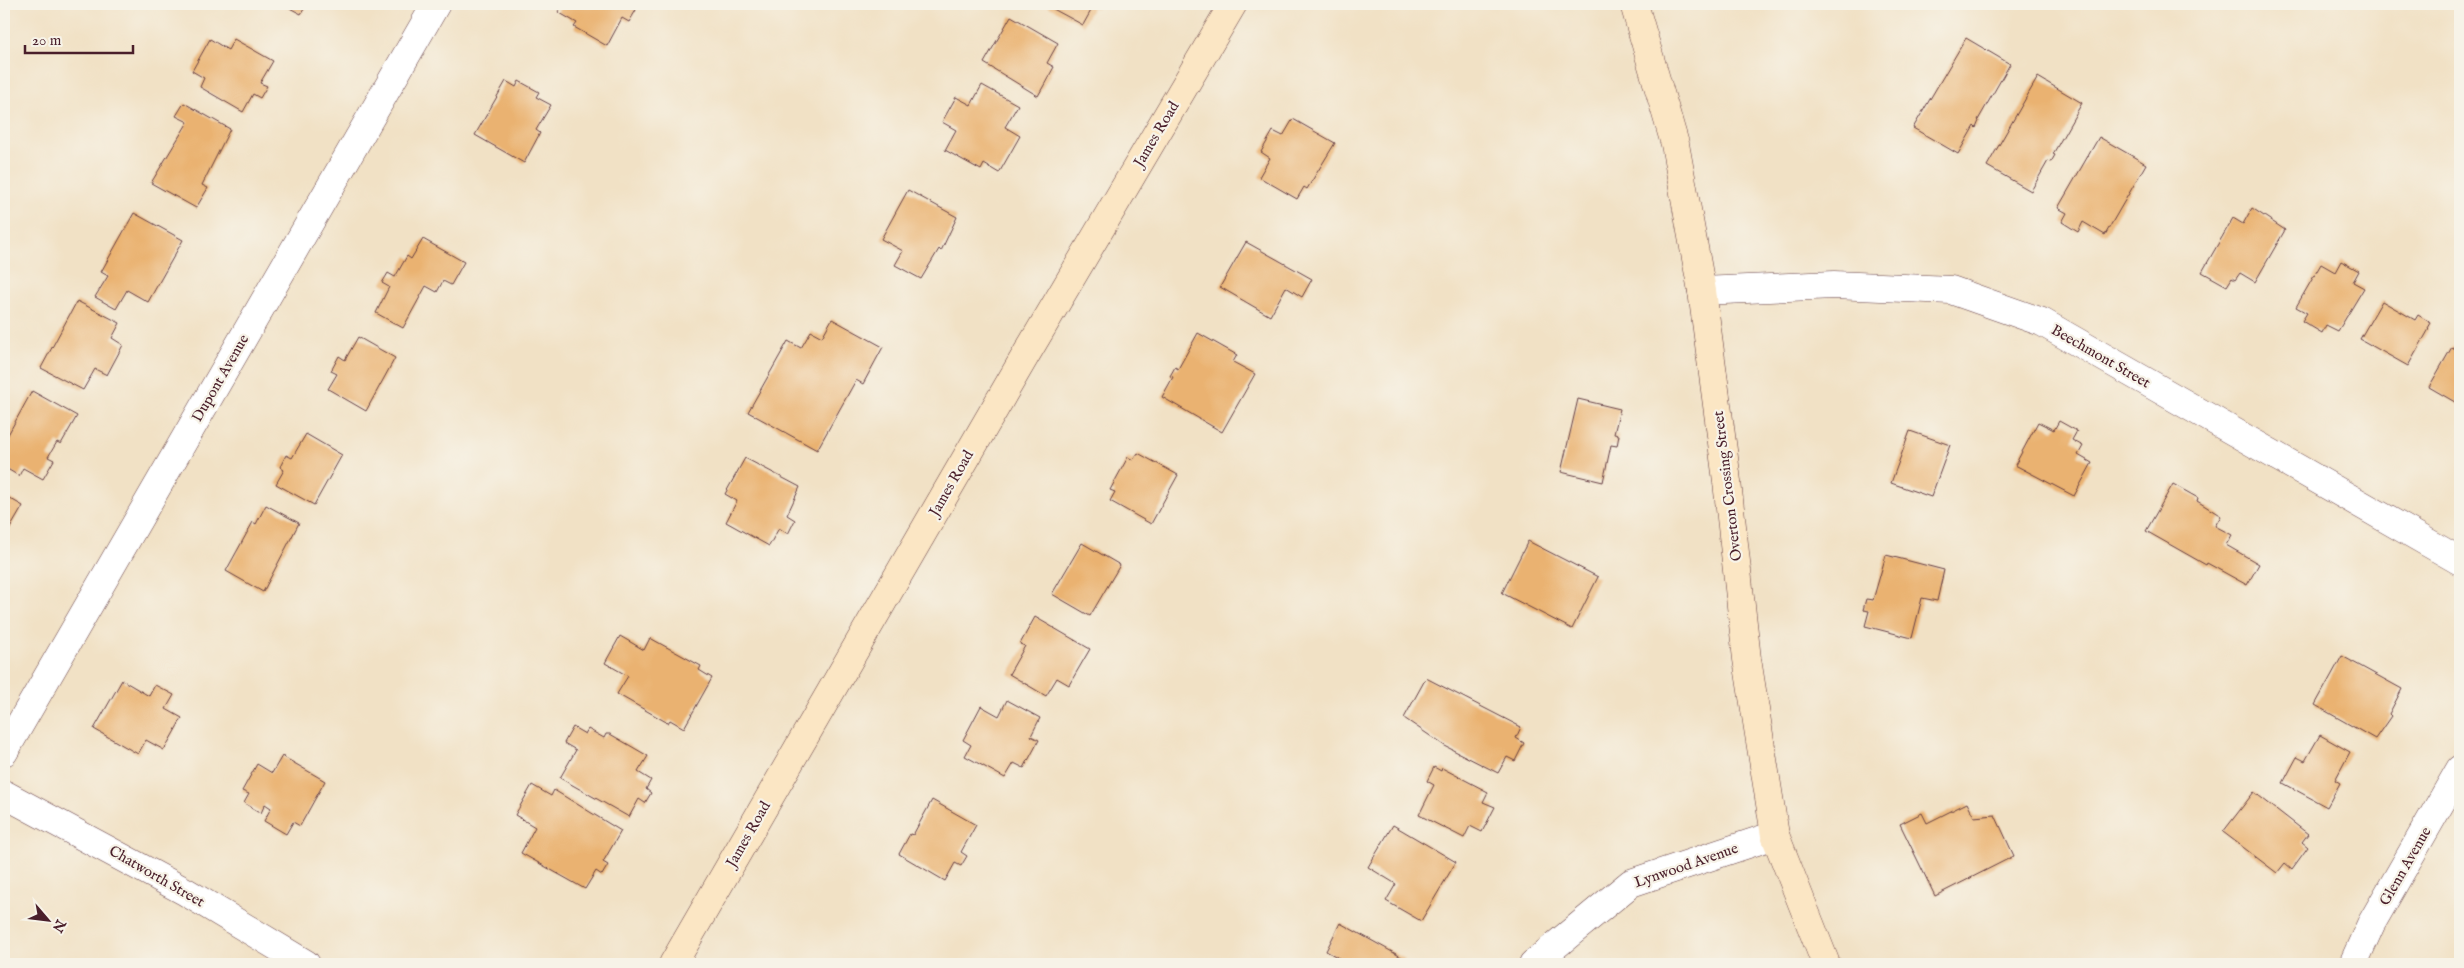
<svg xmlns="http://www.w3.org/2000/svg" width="2464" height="968" font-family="'IM FELL English',serif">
<rect width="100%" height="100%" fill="#f7f3e8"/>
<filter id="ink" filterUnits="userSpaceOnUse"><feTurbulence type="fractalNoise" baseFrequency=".02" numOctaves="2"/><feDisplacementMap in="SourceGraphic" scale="10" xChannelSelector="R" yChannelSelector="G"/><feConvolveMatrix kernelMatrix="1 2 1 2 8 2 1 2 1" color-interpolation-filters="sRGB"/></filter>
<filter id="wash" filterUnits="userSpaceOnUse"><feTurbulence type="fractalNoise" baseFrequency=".0096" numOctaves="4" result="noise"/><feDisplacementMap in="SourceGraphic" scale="20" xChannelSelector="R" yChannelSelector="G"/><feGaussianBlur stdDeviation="1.12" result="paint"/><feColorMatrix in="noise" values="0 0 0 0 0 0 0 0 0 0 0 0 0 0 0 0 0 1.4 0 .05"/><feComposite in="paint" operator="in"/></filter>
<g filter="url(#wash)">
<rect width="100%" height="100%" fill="#f1e1c5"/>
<g id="blocks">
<g fill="#eab271">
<polygon points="282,4 307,4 301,14"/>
<polygon points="554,4 630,4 629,5 636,10 629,22 622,18 607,46 574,27 577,23 558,12 560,9"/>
<polygon points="1044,4 1100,4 1097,9 1093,7 1083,25"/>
<polygon points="1011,16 1058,43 1047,63 1054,67 1038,96 984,63"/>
<polygon points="1966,38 2010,64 1978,120 1979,121 1976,128 1974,126 1958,154 1913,128"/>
<polygon points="210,39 228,50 234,39 273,61 260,83 267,86 260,98 253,94 243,112 200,87 204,78 192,71"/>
<polygon points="2038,77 2082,103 2053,154 2055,155 2051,162 2048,161 2031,191 1987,166"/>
<polygon points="506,81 516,87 519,81 539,92 536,97 551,105 536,130 540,133 524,163 475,135"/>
<polygon points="982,85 1018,105 1005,127 1020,136 999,173 984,164 981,170 945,150 956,130 942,122 956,97 971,105"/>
<polygon points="184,103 230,129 202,185 208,188 196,208 151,183 188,122 176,116"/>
<polygon points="1293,119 1335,143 1307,189 1304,187 1297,199 1259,177 1270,158 1261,152 1273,131 1283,136"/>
<polygon points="2099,137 2146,164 2105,235 2083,222 2078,232 2062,222 2067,213 2058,208"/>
<polygon points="908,190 957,217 941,251 939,249 921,279 895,265 903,251 881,239"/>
<polygon points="2252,208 2285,230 2255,282 2240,273 2235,280 2232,278 2227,286 2202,272 2233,218 2243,224"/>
<polygon points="134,213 183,240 148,302 127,290 116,309 95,297 108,276 101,272"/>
<polygon points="423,239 464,262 451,285 443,281 437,292 426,286 403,328 376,313 389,287 382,283 388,273 395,277 407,256 411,259"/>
<polygon points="1246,242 1312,279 1302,297 1286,287 1270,316 1220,287"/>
<polygon points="2341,261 2359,271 2353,282 2364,288 2338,331 2326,325 2322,333 2302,321 2307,313 2296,307 2321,264 2335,272"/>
<polygon points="77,301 120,323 112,338 123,345 107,375 95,369 83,390 41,368"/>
<polygon points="2382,301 2415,320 2418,315 2431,323 2428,328 2429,329 2408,366 2360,339"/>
<polygon points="832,319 883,347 863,384 856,380 817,450 748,412 788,341 801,348 811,331 822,337"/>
<polygon points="1198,333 1237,355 1233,362 1255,374 1222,432 1162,397 1173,377 1170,376 1175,367 1178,369"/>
<polygon points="358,337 395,358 366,411 328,389 337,374 331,371 339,356 345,360"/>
<polygon points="2452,347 2460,352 2460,405 2429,387"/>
<polygon points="32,391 77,416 61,444 57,442 48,457 54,460 43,479 23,468 19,476 4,467 4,442"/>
<polygon points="1578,399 1620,409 1614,434 1619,435 1617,446 1611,445 1603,482 1561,472"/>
<polygon points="2059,421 2077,431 2072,440 2083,446 2078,455 2092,463 2074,496 2015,465 2038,422 2054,430"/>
<polygon points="1910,431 1950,445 1931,497 1891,483"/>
<polygon points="306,434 342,455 314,505 276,484 284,470 280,467 286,455 292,458"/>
<polygon points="1138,453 1178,475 1151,524 1110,501 1115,492 1110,490 1128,457 1133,460"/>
<polygon points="745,458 800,487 787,515 795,520 788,534 779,528 769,546 726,522 737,501 725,494"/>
<polygon points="2173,484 2198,498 2197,501 2221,516 2215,526 2232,535 2226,545 2259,564 2247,585 2207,563 2206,565 2146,531"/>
<polygon points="4,495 23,506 9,530 4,527"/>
<polygon points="266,505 299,523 263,592 226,571 253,522 256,524"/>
<polygon points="1528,541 1598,577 1572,629 1502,593"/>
<polygon points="1082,543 1120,565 1090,616 1052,594"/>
<polygon points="1886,555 1944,570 1937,601 1922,598 1912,638 1865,626 1869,611 1863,610 1866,599 1873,600"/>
<polygon points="1035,617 1090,649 1069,685 1057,678 1046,696 1009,674 1025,646 1020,644"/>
<polygon points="620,636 644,650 650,638 701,666 699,670 712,678 684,728 670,720 668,723 617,694 628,676 605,663"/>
<polygon points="2342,656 2402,689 2389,714 2391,716 2375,739 2315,705"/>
<polygon points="1426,678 1521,727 1516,738 1524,743 1515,761 1507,757 1498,773 1445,746 1404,718"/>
<polygon points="122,680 149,696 155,685 174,695 166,709 182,718 164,750 146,740 138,754 94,729"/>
<polygon points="1007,700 1040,718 1031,736 1039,740 1024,768 1014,763 1005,778 965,756 971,745 963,740 981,706 999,716"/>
<polygon points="573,727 585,734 588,729 604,738 606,734 610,734 648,756 638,772 651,780 646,789 651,793 645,803 639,799 629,817 560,778 576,750 564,743"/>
<polygon points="2320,735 2350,752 2335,780 2340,783 2327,807 2283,783 2297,757 2305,761"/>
<polygon points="282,756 325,781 300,826 293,822 286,834 264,821 271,808 265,804 261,813 244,803 249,794 242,791 257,764 272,773"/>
<polygon points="1434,767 1441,771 1442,768 1488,792 1483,802 1495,807 1482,832 1470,826 1464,838 1419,815 1434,785 1427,781"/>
<polygon points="532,785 551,796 554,790 621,831 603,862 608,865 602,875 596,871 585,889 521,853 535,827 515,815"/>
<polygon points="2254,792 2308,834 2302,842 2308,847 2292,869 2285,863 2277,873 2223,832"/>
<polygon points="932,800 976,825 961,852 967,856 961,866 955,863 945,881 899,854 910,834 913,835"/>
<polygon points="1967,803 1974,817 1995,815 2014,856 1935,896 1900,824 1922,813 1927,823"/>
<polygon points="1393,825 1456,862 1421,921 1386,901 1396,884 1368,867"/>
<polygon points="1340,923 1405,959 1402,964 1335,964 1339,958 1326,951"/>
</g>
</g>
</g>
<g filter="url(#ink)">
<use href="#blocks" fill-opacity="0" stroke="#633c42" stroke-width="1"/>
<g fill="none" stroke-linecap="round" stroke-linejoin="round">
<g stroke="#633c42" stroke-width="29">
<g id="street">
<polyline points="1702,291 1834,285 1951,290 2042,322 2460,561"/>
<polyline points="4,752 436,4"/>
<polyline points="4,794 186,892 306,964"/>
<polyline points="1533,964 1631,883 1775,835"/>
<polyline points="2353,964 2371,924 2460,769"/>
</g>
</g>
<g stroke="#633c42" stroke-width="29">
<g id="secondary">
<polyline points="1634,4 1675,144 1702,291 1726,473 1747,659 1775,835 1826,964"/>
<polyline points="673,964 1024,358 1233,4"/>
</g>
</g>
<use href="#street" stroke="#fff" stroke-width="28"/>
<use href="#secondary" stroke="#fbe6c4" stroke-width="28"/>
</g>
</g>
<g text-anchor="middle" stroke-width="4.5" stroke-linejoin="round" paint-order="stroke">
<g font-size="15" fill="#4a1f2b" stroke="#f7f3e8">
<text transform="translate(1156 134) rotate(-59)" y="5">James Road</text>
<text transform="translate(2101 356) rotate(30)" y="5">Beechmont Street</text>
<text transform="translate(220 378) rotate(-60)" y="5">Dupont Avenue</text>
<text transform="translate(951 483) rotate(-60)" y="5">James Road</text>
<text transform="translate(1727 486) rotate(-97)" y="5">Overton Crossing Street</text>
<text transform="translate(748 834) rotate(-60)" y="5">James Road</text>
<text transform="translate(1686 865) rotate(-19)" y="5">Lynwood Avenue</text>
<text transform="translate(2405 866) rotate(-60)" y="5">Glenn Avenue</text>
<text transform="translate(157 876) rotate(30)" y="5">Chatworth Street</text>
</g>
</g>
<rect width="2464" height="968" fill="none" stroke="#f7f3e8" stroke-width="20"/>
<g transform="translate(48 920) rotate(118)" stroke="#f7f3e8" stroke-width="4" paint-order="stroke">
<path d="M0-4L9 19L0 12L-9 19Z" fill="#4a1f2b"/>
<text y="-8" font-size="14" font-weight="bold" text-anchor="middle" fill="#4a1f2b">N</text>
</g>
<path d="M25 45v8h108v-8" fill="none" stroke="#4a1f2b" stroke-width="2.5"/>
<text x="32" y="45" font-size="15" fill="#4a1f2b" stroke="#f7f3e8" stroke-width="4" paint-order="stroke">20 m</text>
</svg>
